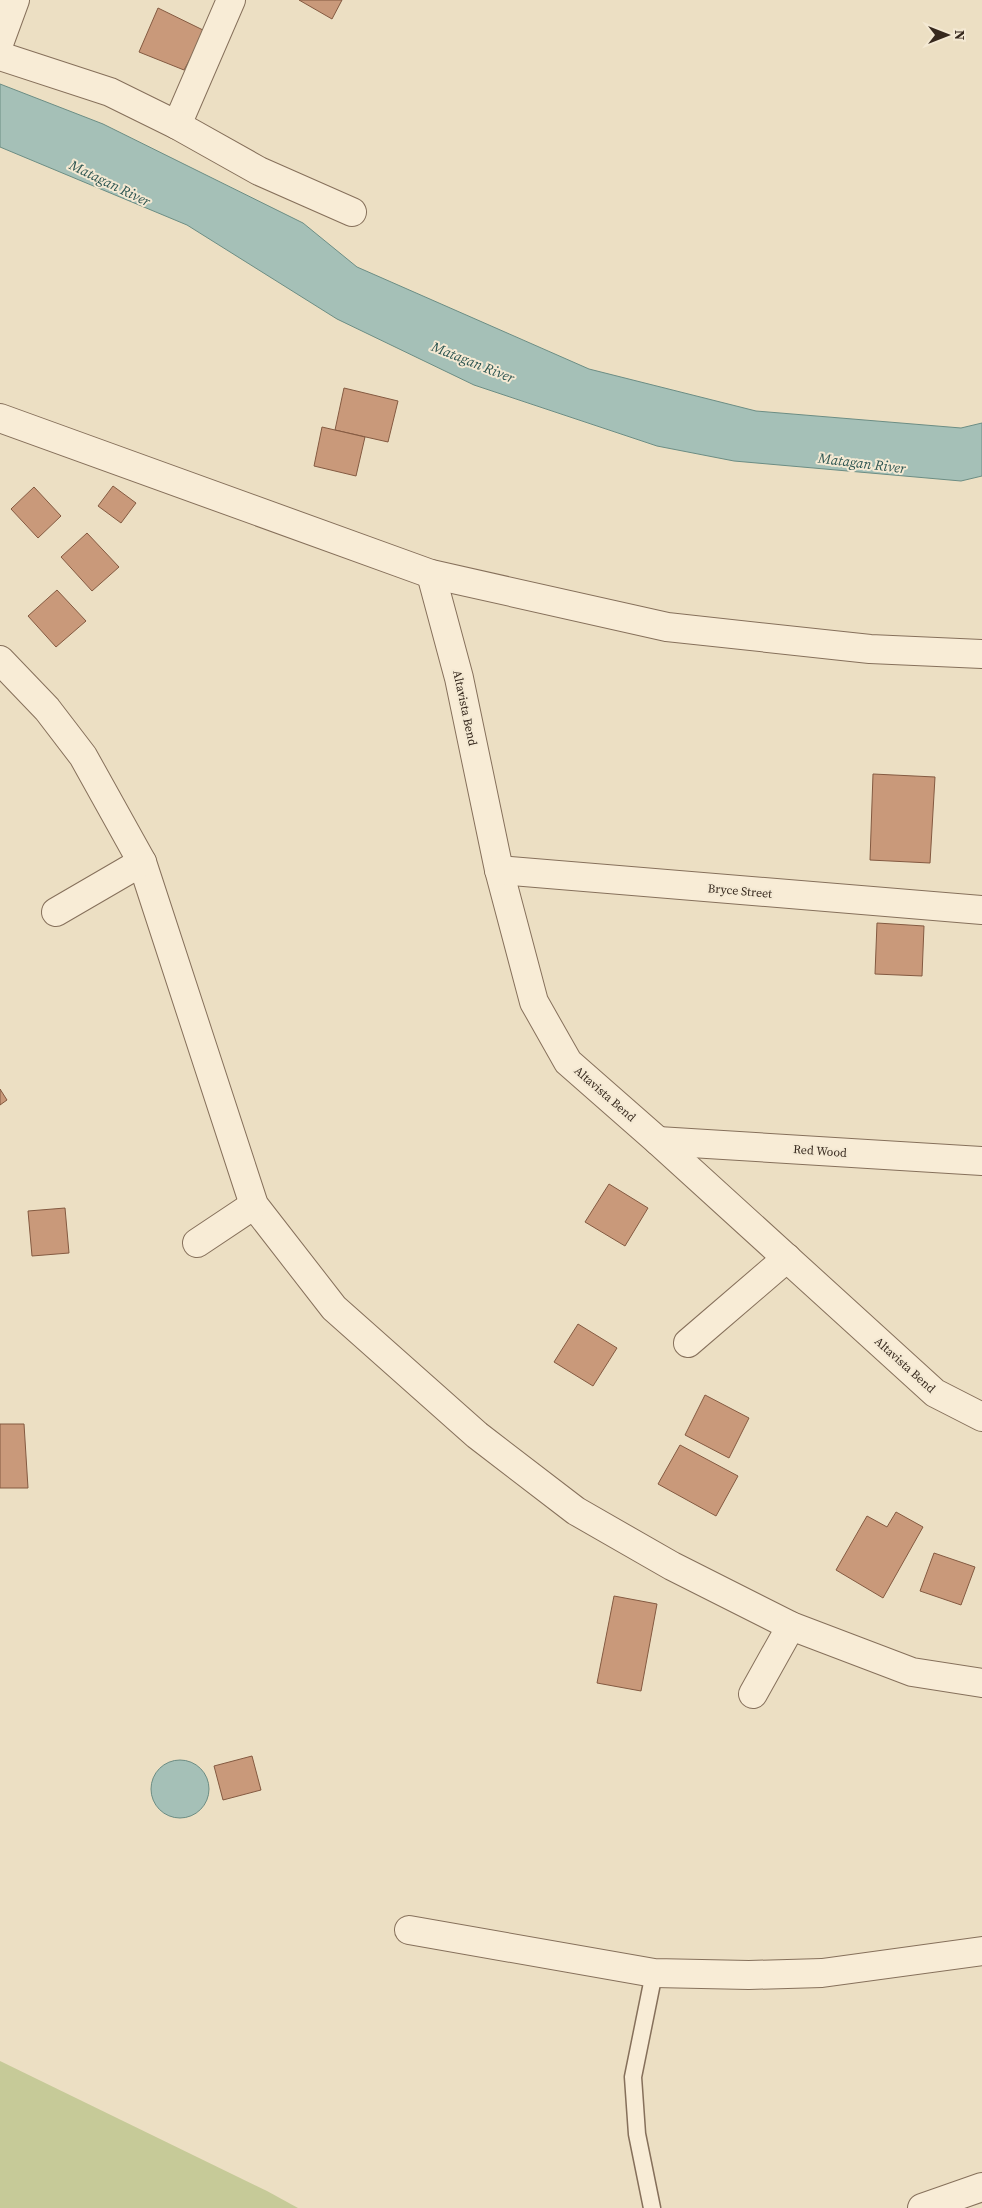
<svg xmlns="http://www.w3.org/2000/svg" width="982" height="2208" font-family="'Source Serif 4',serif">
<rect width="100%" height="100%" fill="#ecdfc3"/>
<polygon fill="#c6ca98" points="0,2061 267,2191 298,2208 0,2208"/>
<g fill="#a5c0b7" stroke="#6c8d84">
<polygon points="0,84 103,124 303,223 357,267 589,369 756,411 961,428 982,423 982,476 961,481 734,461 657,446 474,385 337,319 187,225 0,147"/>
<circle cx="180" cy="1789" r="29"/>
</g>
<g fill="#c9997a" stroke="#845a41">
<polygon points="299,0 342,0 332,19"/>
<polygon points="158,8 205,31 184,70 139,52"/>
<polygon points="344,388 398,401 388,442 335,430"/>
<polygon points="322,427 365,437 356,476 314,466"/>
<polygon points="113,486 136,503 121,523 98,506"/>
<polygon points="34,487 61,516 38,538 11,509"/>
<polygon points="87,533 119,567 92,591 61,557"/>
<polygon points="57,590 86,621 56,647 28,616"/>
<polygon points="873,774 935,777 930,863 870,860"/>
<polygon points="877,923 924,926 922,976 875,974"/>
<polygon points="0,1089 7,1100 0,1105"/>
<polygon points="609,1184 648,1208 625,1246 585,1222"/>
<polygon points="65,1208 69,1253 32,1256 28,1211"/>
<polygon points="578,1324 617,1348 593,1386 554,1362"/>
<polygon points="705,1395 749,1418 729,1458 685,1435"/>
<polygon points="0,1424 24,1424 28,1488 0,1488"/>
<polygon points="680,1445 738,1476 716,1516 658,1484"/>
<polygon points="896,1512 923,1527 883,1598 836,1570 867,1516 887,1527"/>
<polygon points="934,1553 975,1567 961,1605 920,1591"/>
<polygon points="614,1596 657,1604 641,1691 597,1683"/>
<polygon points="252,1756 261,1790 223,1800 214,1766"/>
</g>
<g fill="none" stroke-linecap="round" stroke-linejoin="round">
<g stroke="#86705b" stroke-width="19">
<polyline id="lane" points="652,2208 637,2134 633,2077 654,1973"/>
</g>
<g stroke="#86705b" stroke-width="30">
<g id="street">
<polyline points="231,0 177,125 259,171 352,212"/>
<polyline points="0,41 15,0"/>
<polyline points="0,56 110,92 177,125"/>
<polyline points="0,418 431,574 667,627 870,649 982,654"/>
<polyline points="431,574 459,678 499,870 534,1002 568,1062 658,1141 935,1393 982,1417"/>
<polyline points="0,660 47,709 83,756 142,862 254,1205 334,1308 477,1435 576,1511 672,1566 791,1626 912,1672 982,1683"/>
<polyline points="499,870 982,910"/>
<polyline points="56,912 142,862"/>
<polyline points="658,1141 982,1161"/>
<polyline points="197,1243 254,1205"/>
<polyline points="688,1343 787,1258"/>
<polyline points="753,1694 791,1626"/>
<polyline points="409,1930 654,1973 749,1975 822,1973 982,1951"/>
<polyline points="922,2208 982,2187"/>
</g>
</g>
<use href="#lane" stroke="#f8ecd6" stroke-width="16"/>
<use href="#street" stroke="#f8ecd6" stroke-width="28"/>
</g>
<g text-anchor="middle" stroke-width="4" stroke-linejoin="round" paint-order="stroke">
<g font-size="12" fill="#37291e" stroke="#f4e9d3">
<text transform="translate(465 708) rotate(78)" y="4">Altavista Bend</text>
<text transform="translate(740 891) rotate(5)" y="4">Bryce Street</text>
<text transform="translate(605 1094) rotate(41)" y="4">Altavista Bend</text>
<text transform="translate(820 1151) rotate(4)" y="4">Red Wood</text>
<text transform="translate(905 1365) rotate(42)" y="4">Altavista Bend</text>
</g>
<g font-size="14" font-style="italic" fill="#2e5652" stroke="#f4e9d3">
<text transform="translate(110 183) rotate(26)" y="5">Matagan River</text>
<text transform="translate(473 362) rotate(22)" y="5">Matagan River</text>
<text transform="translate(862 463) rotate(7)" y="5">Matagan River</text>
</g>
</g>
<g transform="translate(947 35) rotate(90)" stroke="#f4e9d3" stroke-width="4" paint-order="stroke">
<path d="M0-4L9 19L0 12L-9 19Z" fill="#37291e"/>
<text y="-8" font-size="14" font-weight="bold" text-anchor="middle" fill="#37291e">N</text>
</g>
</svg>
